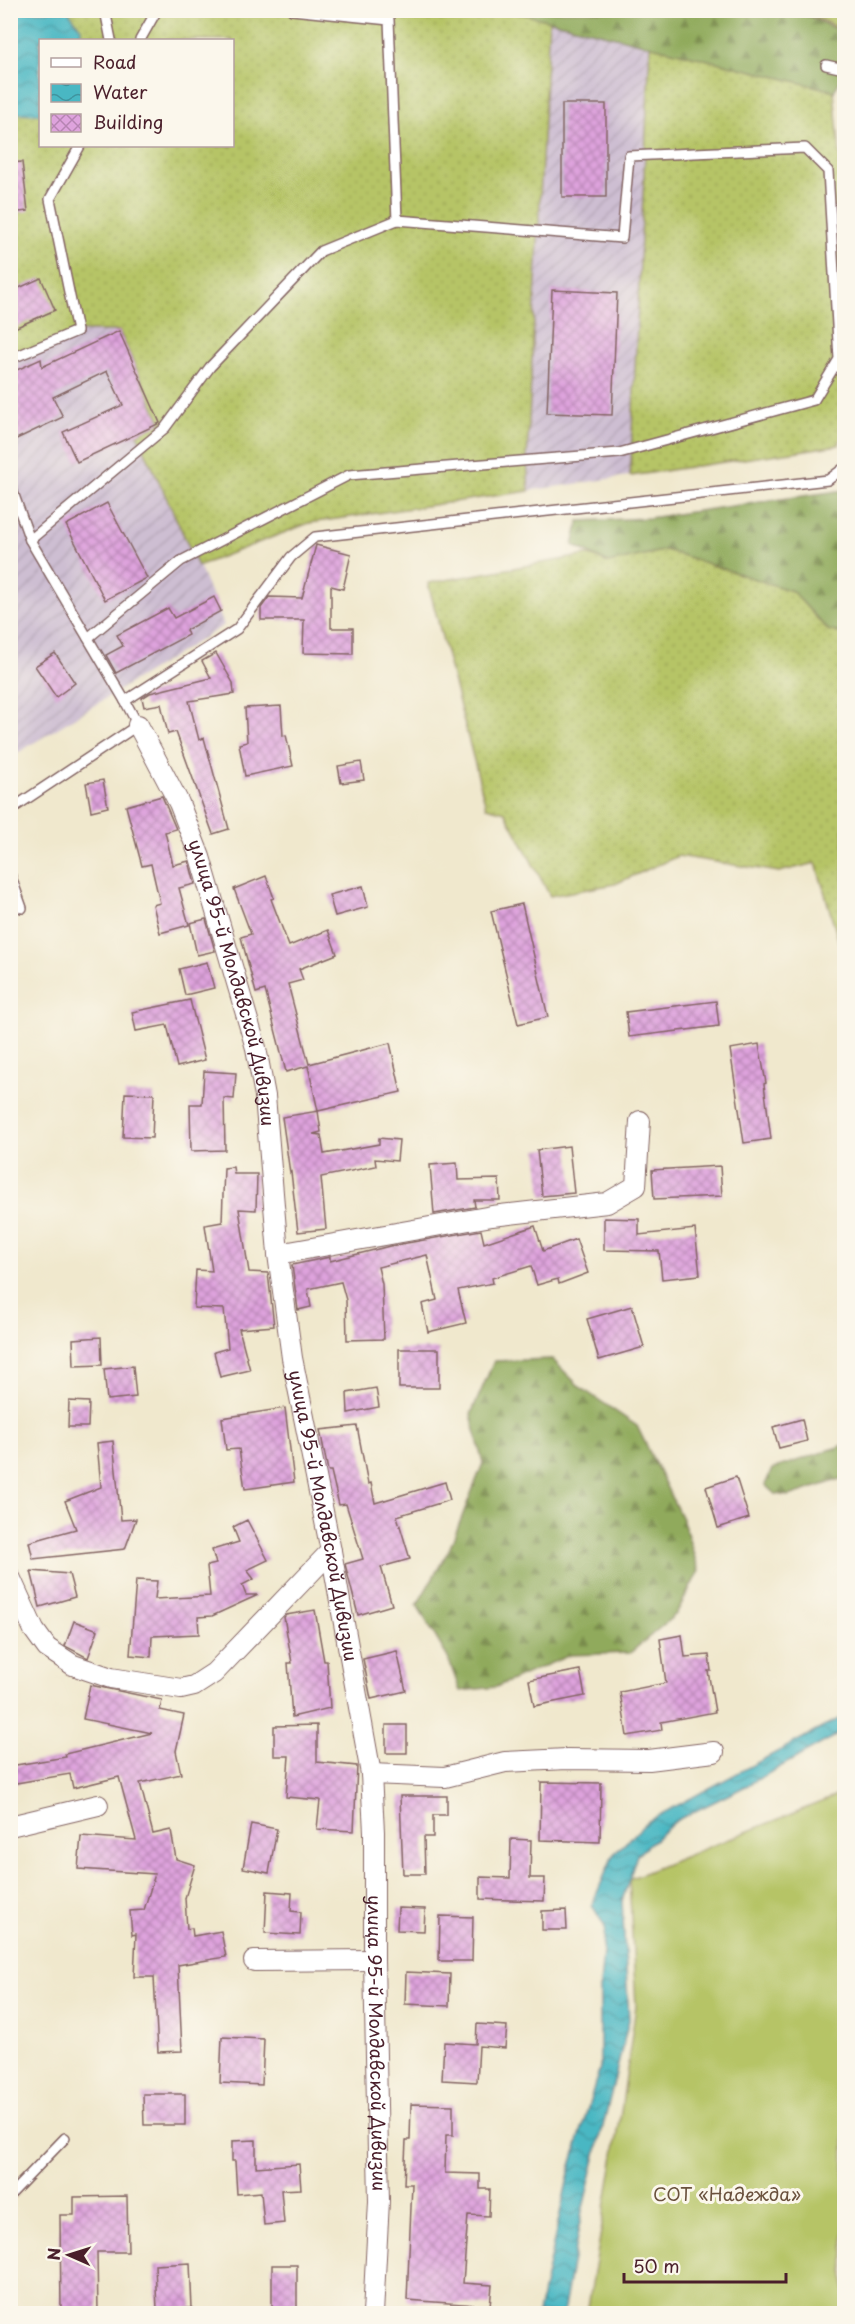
<svg xmlns="http://www.w3.org/2000/svg" width="855" height="2324" font-family="'Playpen Sans',sans-serif">
<defs>
<pattern id="industrial-furrows" width="10" height="10" patternUnits="userSpaceOnUse" patternTransform="scale(1.5)"><rect width="10" height="10" fill="#cdbed2"/><path d="M-1 1l2-2M0 10L10 0M9 11l2-2" fill="none" stroke="#b2a3b4"/></pattern>
<pattern id="grass-dots" width="8" height="8" patternUnits="userSpaceOnUse" patternTransform="scale(1.5)"><rect width="8" height="8" fill="#b6c466"/><path d="M2 2h.1M6 6h.1" fill="none" stroke="#9ea859" stroke-width="1.8" stroke-linecap="round"/></pattern>
<pattern id="forest-firs" width="22" height="20" patternUnits="userSpaceOnUse" patternTransform="scale(1.5)"><rect width="22" height="20" fill="#90aa5b"/><path d="M5 1l3.5 6h-7zM16 11l3.5 6h-7z" fill="#788a4b"/></pattern>
<pattern id="water-waves" width="16" height="10" patternUnits="userSpaceOnUse" patternTransform="scale(1.5)"><rect width="16" height="10" fill="#49b7c3"/><path d="M0 5q4-4 8 0t8 0" fill="none" stroke="#3f949f"/></pattern>
<pattern id="building-cross-hatch" width="8" height="8" patternUnits="userSpaceOnUse" patternTransform="scale(1.5)"><rect width="8" height="8" fill="#dea3dd"/><path d="M0 0l8 8M0 8l8-8" fill="none" stroke="#b684b3"/></pattern>
</defs>
<rect width="100%" height="100%" fill="#fbf7ec"/>
<filter id="ink" filterUnits="userSpaceOnUse"><feTurbulence type="fractalNoise" baseFrequency=".0167" numOctaves="2"/><feDisplacementMap in="SourceGraphic" scale="12" xChannelSelector="R" yChannelSelector="G"/><feConvolveMatrix kernelMatrix="1 2 1 2 8 2 1 2 1" color-interpolation-filters="sRGB"/></filter>
<filter id="wash" filterUnits="userSpaceOnUse"><feTurbulence type="fractalNoise" baseFrequency=".008" numOctaves="4" result="noise"/><feDisplacementMap in="SourceGraphic" scale="24" xChannelSelector="R" yChannelSelector="G"/><feGaussianBlur stdDeviation="1.35" result="paint"/><feColorMatrix in="noise" values="0 0 0 0 0 0 0 0 0 0 0 0 0 0 0 0 0 1.4 0 .05"/><feComposite in="paint" operator="in"/></filter>
<g filter="url(#wash)">
<rect width="100%" height="100%" fill="#f0e8cd"/>
<path fill="url(#industrial-furrows)" fill-rule="evenodd" d="M 11,11 L 518,11 L 834,91 L 844,195 L 844,428 L 839,445 L 309,523 L 199,566 L 224,625 L 11,757 ZM 40,40 L 232,40 L 232,146 L 40,146 Z"/>
<g fill="url(#grass-dots)" stroke="#807248" stroke-width="1.5" fill-rule="evenodd">
<path d="M 510,10 L 549,20 L 527,460 L 529,491 L 309,523 L 198,566 L 137,434 L 161,422 L 119,331 L 77,331 L 11,359 L 11,11 ZM 40,40 L 232,40 L 232,146 L 40,146 Z"/>
<polygon points="650,45 834,91 844,195 844,428 839,445 630,476"/>
<polygon points="666,550 793,591 828,630 844,634 844,959 816,863 779,872 678,856 615,884 550,896 505,812 486,807 428,583 587,555 593,556 608,563"/>
</g>
<g fill="url(#forest-firs)" stroke="#6d6443" stroke-width="1.5">
<polygon points="510,11 798,11 844,33 844,75 834,91"/>
<polygon points="844,490 844,634 828,630 792,591 666,550 608,563 573,545 579,521 649,518"/>
<polygon points="552,1359 580,1387 637,1426 683,1521 699,1571 676,1614 630,1653 570,1655 496,1687 460,1691 448,1658 417,1605 449,1550 483,1463 471,1414 494,1361"/>
<polygon points="844,1445 844,1478 789,1496 775,1494 765,1485 772,1469"/>
</g>
<g fill="#b6c466" stroke="#807248" stroke-width="1.5">
<polygon points="803,11 844,11 844,31"/>
<polygon points="841,1794 844,1810 844,2313 587,2313 619,2126 636,2006 629,1879"/>
</g>
<g fill="url(#water-waves)" stroke="#4a6b77" stroke-width="1.5">
<polygon points="10,11 68,11 81,28 80,40 40,40 40,114 11,113"/>
<polygon points="844,1716 844,1731 746,1786 677,1820 637,1855 622,1901 629,2020 581,2216 563,2313 538,2313 569,2173 600,2067 600,1986 605,1927 592,1905 613,1855 648,1821"/>
</g>
<g id="blocks">
<g fill="url(#building-cross-hatch)">
<rect x="562" y="104" width="44" height="93"/>
<polygon points="22,162 28,211 10,213 10,163"/>
<polygon points="41,278 55,310 10,330 10,292"/>
<polygon points="552,290 617,293 612,415 547,413"/>
<polygon points="119,331 160,423 77,462 63,432 123,405 107,371 53,397 63,417 10,442 10,373 41,359 42,367"/>
<polygon points="107,503 147,578 105,600 66,525"/>
<polygon points="316,545 351,554 343,589 331,586 331,628 353,628 353,654 303,653 304,620 261,620 261,608 269,597 302,598"/>
<polygon points="214,597 221,611 186,630 188,635 116,673 106,655 123,646 117,635 168,608 174,618"/>
<polygon points="55,653 75,683 56,697 35,666"/>
<polygon points="216,653 233,683 234,694 189,701 199,740 204,738 229,829 213,834 176,732 168,734 161,704 144,707 142,698 150,693 211,678 202,661"/>
<polygon points="281,706 283,736 286,735 293,766 245,776 239,744 247,742 245,708"/>
<polygon points="361,762 364,780 341,783 338,766"/>
<polygon points="103,780 108,807 91,811 86,783"/>
<polygon points="162,796 176,829 165,832 173,865 189,861 195,884 179,888 189,925 160,933 153,905 160,903 151,864 142,866 126,806"/>
<polygon points="266,876 274,898 271,899 289,946 328,930 337,954 299,969 303,980 288,984 309,1064 390,1043 401,1092 318,1111 308,1066 286,1072 265,990 256,993 241,937 251,934 234,889"/>
<polygon points="363,886 368,907 335,916 329,895"/>
<polygon points="522,904 548,1017 518,1024 491,911"/>
<polygon points="206,919 215,951 197,955 190,923"/>
<polygon points="207,962 214,988 185,995 179,969"/>
<polygon points="190,1000 205,1060 177,1067 167,1025 136,1031 132,1012"/>
<polygon points="716,1001 719,1026 629,1037 626,1012"/>
<polygon points="759,1044 766,1083 764,1084 771,1139 744,1143 730,1049"/>
<polygon points="204,1071 236,1073 234,1099 224,1098 225,1150 191,1151 190,1104 202,1104"/>
<polygon points="125,1093 154,1094 152,1138 123,1137"/>
<polygon points="318,1111 321,1132 313,1134 321,1135 324,1154 379,1144 379,1138 399,1140 397,1161 375,1159 376,1166 321,1177 326,1229 298,1232 291,1172 290,1173 282,1117"/>
<polygon points="569,1146 574,1193 542,1196 537,1150"/>
<polygon points="457,1163 458,1180 499,1179 500,1200 474,1200 475,1207 434,1214 430,1165"/>
<polygon points="720,1166 722,1196 654,1199 652,1170"/>
<polygon points="233,1167 234,1174 257,1174 256,1210 239,1209 249,1272 268,1273 274,1326 239,1329 250,1370 220,1377 214,1352 228,1348 224,1309 194,1308 196,1270 212,1271 205,1225 222,1222 224,1168"/>
<polygon points="604,1218 639,1219 639,1235 695,1229 700,1275 662,1279 659,1251 604,1250"/>
<polygon points="535,1226 543,1251 576,1239 588,1273 559,1284 558,1279 537,1285 531,1266 492,1278 493,1283 458,1290 466,1323 428,1332 422,1304 437,1300 427,1255 378,1267 382,1284 384,1339 347,1340 346,1300 341,1282 308,1289 311,1307 298,1310 292,1265 330,1257 330,1261 390,1246 481,1230 484,1243"/>
<polygon points="632,1306 644,1347 599,1360 587,1319"/>
<polygon points="101,1337 102,1365 74,1366 73,1339"/>
<rect x="399" y="1349" width="40" height="39"/>
<polygon points="133,1366 136,1397 107,1400 104,1369"/>
<polygon points="376,1388 379,1407 348,1413 347,1393"/>
<polygon points="69,1401 89,1402 88,1427 68,1427"/>
<polygon points="285,1408 294,1482 245,1489 239,1449 226,1450 222,1418"/>
<polygon points="802,1419 807,1441 779,1448 773,1427"/>
<polygon points="357,1426 368,1484 371,1483 375,1503 445,1482 450,1500 397,1516 410,1559 381,1567 392,1605 358,1615 345,1564 363,1559 346,1504 339,1505 331,1471 328,1471 320,1430"/>
<polygon points="113,1441 121,1520 136,1519 125,1549 33,1559 29,1542 76,1529 65,1501 101,1487 97,1443"/>
<polygon points="736,1477 749,1518 718,1528 706,1487"/>
<polygon points="247,1520 268,1560 247,1570 254,1579 242,1585 246,1595 258,1595 212,1616 198,1617 199,1634 152,1636 151,1657 130,1655 136,1580 157,1581 155,1599 210,1596 207,1566 216,1564 212,1550 239,1542 233,1527"/>
<polygon points="31,1571 69,1574 75,1597 40,1607"/>
<polygon points="315,1610 324,1661 327,1661 330,1708 292,1717 288,1663 292,1663 284,1617 286,1615"/>
<polygon points="74,1621 98,1630 88,1658 65,1646"/>
<polygon points="682,1635 685,1657 709,1655 711,1671 708,1671 715,1712 661,1722 662,1730 627,1736 620,1692 666,1683 660,1639"/>
<polygon points="397,1651 406,1691 371,1699 363,1659"/>
<polygon points="580,1670 585,1696 534,1706 529,1680"/>
<polygon points="90,1685 162,1700 160,1710 184,1715 176,1751 181,1774 140,1783 153,1834 171,1830 176,1859 195,1865 185,1898 187,1929 192,1928 193,1936 221,1931 226,1957 178,1965 182,2051 158,2052 154,1977 134,1977 136,1934 132,1935 130,1911 144,1910 155,1874 78,1869 81,1836 136,1840 119,1777 73,1788 70,1774 10,1784 10,1766 66,1757 65,1754 152,1733 83,1719"/>
<polygon points="317,1725 317,1762 357,1766 354,1831 317,1829 320,1800 286,1797 289,1756 274,1756 274,1726"/>
<rect x="386" y="1725" width="21" height="28"/>
<polygon points="541,1782 601,1783 600,1842 540,1840"/>
<polygon points="400,1796 447,1796 447,1815 433,1815 433,1837 424,1837 425,1874 403,1874"/>
<polygon points="251,1824 277,1829 269,1873 243,1868"/>
<polygon points="511,1839 531,1840 530,1878 545,1878 544,1901 480,1899 480,1877 510,1878"/>
<polygon points="267,1891 292,1893 291,1911 301,1912 300,1935 265,1933"/>
<polygon points="398,1908 425,1909 424,1931 397,1930"/>
<polygon points="566,1910 567,1930 542,1930 542,1911"/>
<polygon points="440,1916 473,1917 472,1961 439,1961"/>
<polygon points="406,1972 450,1974 449,2006 405,2004"/>
<polygon points="477,2024 507,2026 505,2048 479,2046 477,2082 442,2080 444,2042 476,2044"/>
<polygon points="222,2037 264,2039 262,2085 220,2083"/>
<polygon points="143,2094 185,2094 185,2125 144,2125"/>
<polygon points="411,2104 453,2105 453,2135 446,2135 445,2173 480,2174 480,2189 490,2189 489,2216 468,2215 463,2283 492,2285 490,2306 407,2300 412,2184 404,2184 406,2140 410,2140"/>
<polygon points="256,2140 256,2167 299,2164 301,2189 281,2190 284,2223 264,2225 261,2192 237,2194 235,2161 232,2161 232,2141"/>
<polygon points="127,2196 128,2252 97,2252 98,2313 61,2313 60,2215 74,2215 74,2197"/>
<polygon points="190,2263 192,2308 157,2310 155,2265"/>
<rect x="272" y="2265" width="25" height="48"/>
</g>
</g>
</g>
<g filter="url(#ink)">
<use href="#blocks" fill-opacity="0" stroke="#846564" stroke-width="1.5"/>
<g fill="none" stroke-linecap="round" stroke-linejoin="round">
<g stroke="#846564" stroke-width="12">
<g id="lane">
<polyline points="105,10 111,40"/>
<polyline points="292,10 389,20 397,220"/>
<polyline points="140,40 157,10"/>
<polyline points="826,65 844,69"/>
<polyline points="10,359 77,331 50,199 80,146"/>
<polyline points="10,484 30,540 125,701"/>
<polyline points="30,540 165,428 210,367 321,251 397,220 622,238 629,156 805,148 828,171 839,359 814,400 619,453 349,475 181,561 88,638"/>
<polyline points="10,810 138,725 125,701 237,629 291,557 315,537 828,480 844,468"/>
<polyline points="10,874 22,908"/>
<polyline points="10,2195 65,2138"/>
</g>
</g>
<g stroke="#846564" stroke-width="22">
<g id="street">
<path id="s1" d="M 138,725 L 179,803 L 200,857 L 256,1048 L 265,1096 L 278,1254 L 292,1358 L 331,1551 L 371,1774 L 374,1832 L 374,1960 L 379,2201 L 373,2314"/>
<polyline points="278,1254 492,1216 607,1203 636,1186 640,1121"/>
<polyline points="10,1577 34,1630 47,1648 73,1665 111,1678 181,1689 194,1686 214,1673 331,1551"/>
<polyline points="371,1774 445,1777 505,1762 567,1759 649,1760 714,1752"/>
<polyline points="10,1826 98,1805"/>
<polyline points="254,1961 374,1960"/>
</g>
</g>
<use href="#lane" stroke="#fff" stroke-width="9"/>
<use href="#street" stroke="#fff" stroke-width="20"/>
</g>
</g>
<g text-anchor="middle" stroke-width="6" stroke-linejoin="round" paint-order="stroke">
<g font-size="18" fill="#4a1f2b" stroke="#fbf7ec">
<text dy="6" stroke="none"><textPath href="#s1" startOffset="276">улица 95-й Молдавской Дивизии</textPath></text>
<text dy="6" stroke="none"><textPath href="#s1" startOffset="818">улица 95-й Молдавской Дивизии</textPath></text>
<text dy="6" stroke="none"><textPath href="#s1" startOffset="1350">улица 95-й Молдавской Дивизии</textPath></text>
</g>
<g font-size="18" fill="#6a513d" stroke="#fbf7ec">
<text x="727" y="2201">СОТ «Надежда»</text>
</g>
</g>
<rect width="855" height="2324" fill="none" stroke="#fbf7ec" stroke-width="36"/>
<rect x="39" y="39" width="195" height="108" fill="#fbf7ec" stroke="#b4a19f" stroke-width="1.5"/>
<rect x="51" y="58" width="30" height="9" fill="#ffffff" stroke="#b4a19f" stroke-width="1.5"/>
<text x="93" y="69" font-size="18" fill="#4a1f2b">Road</text>
<rect x="51" y="84" width="30" height="18" fill="url(#water-waves)" stroke="#b4a19f" stroke-width="1.5"/>
<text x="93" y="99" font-size="18" fill="#4a1f2b">Water</text>
<rect x="51" y="114" width="30" height="18" fill="url(#building-cross-hatch)" stroke="#b4a19f" stroke-width="1.5"/>
<text x="93" y="129" font-size="18" fill="#4a1f2b">Building</text>
<g transform="translate(69 2255) rotate(273)" stroke="#fbf7ec" stroke-width="4.5" paint-order="stroke">
<path d="M0-4.5L10 22L0 15L-10 22Z" fill="#4a1f2b"/>
<text y="-9" font-size="16" font-weight="bold" text-anchor="middle" fill="#4a1f2b">N</text>
</g>
<path d="M624 2273v9h162v-9" fill="none" stroke="#4a1f2b" stroke-width="3"/>
<text x="633" y="2273" font-size="18" fill="#4a1f2b" stroke="#fbf7ec" stroke-width="4.5" paint-order="stroke">50 m</text>
</svg>
